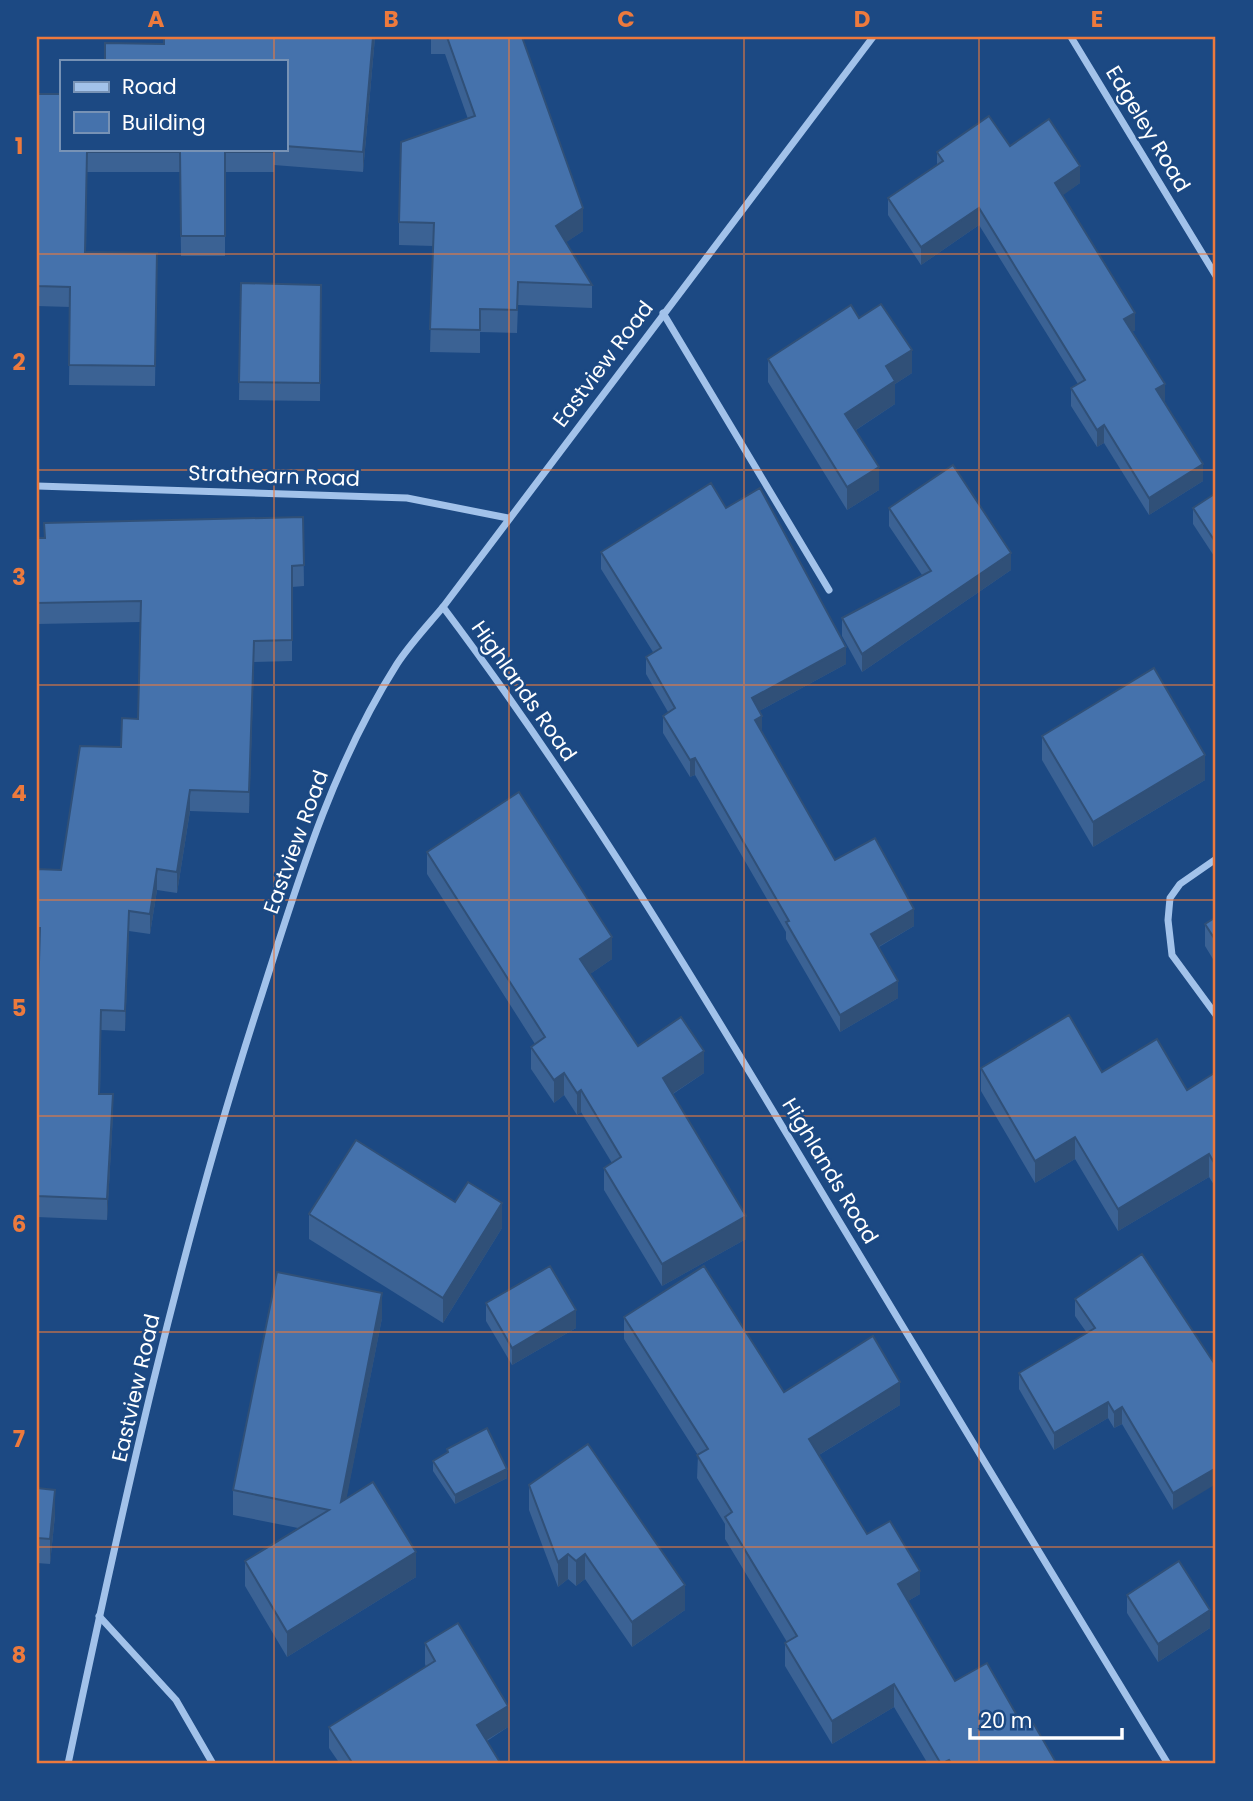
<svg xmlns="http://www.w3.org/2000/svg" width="1253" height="1801" font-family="Poppins,sans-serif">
<rect width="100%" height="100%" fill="#1c4983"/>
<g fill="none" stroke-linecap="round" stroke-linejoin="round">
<g stroke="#a2c2ea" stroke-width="7">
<polyline points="1071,37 1216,276"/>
<polyline points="663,313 829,590"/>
<polyline points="37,486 407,498 508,518"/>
<path d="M 443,607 C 586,797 708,1002 830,1206 C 942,1393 1055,1578 1168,1764"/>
<polyline points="1216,859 1180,884 1170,898 1168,920 1172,955 1216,1015"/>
<polyline points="99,1616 176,1700 213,1764"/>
<path d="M 68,1764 C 122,1508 179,1249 260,1000 C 297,884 331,768 397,664 C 410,644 428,625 443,607 L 873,37"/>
</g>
</g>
<g fill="#3b6294">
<polygon points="164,37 375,37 363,172 274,165 274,172 225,172 225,256 181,256 180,172 87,172 86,252 157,253 155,386 69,385 70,307 37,306 37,94 61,149 285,149 285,61 164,44"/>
<polygon points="431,37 522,37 583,231 566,242 592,285 592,308 518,305 517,333 480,332 480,353 430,352 433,246 399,245 399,222 468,119 445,54 431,54"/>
<polygon points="1010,146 1080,183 1062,195 1135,330 1132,332 1164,402 1203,481 1149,515 1104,443 1097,447 1071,406 1071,388 1078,384 979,225 921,265 888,215 888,198 937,165 937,152"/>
<polygon points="241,283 321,285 320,401 239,400"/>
<polygon points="859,318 912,373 895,384 895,404 856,430 879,490 847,510 768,382 768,359"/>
<polygon points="1216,493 1216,559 1193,524 1193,508"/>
<polygon points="726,508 846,664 759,711 762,733 835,860 914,926 879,947 898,998 840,1032 786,939 786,932 695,775 690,777 663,733 663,716 668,712 646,674 646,657 653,652 601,569 601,552"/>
<polygon points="889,508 1011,570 862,672 842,636 842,618 922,575 889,526"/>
<polygon points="303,517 304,586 292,587 292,661 254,662 249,813 190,811 177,893 157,890 150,934 129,931 125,1031 101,1030 100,1094 113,1115 107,1220 37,1217 37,1029 39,949 37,949 37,869 61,870 121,747 138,719 141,622 37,624 37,538 44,538"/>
<polygon points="1042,736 1205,780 1093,847 1042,760"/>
<polygon points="427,852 612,959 590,974 638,1046 704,1073 673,1094 746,1239 662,1286 604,1190 604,1168 612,1163 581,1112 577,1115 564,1095 554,1103 531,1069 531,1047 535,1044 427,874"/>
<polygon points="1216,892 1216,964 1205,946 1205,924 1216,917 1215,915 1215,893"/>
<polygon points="981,1068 1102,1072 1187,1090 1216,1072 1216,1188 1209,1177 1118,1231 1075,1159 1035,1183 981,1091"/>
<polygon points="455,1202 502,1228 443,1323 309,1239 309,1214"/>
<polygon points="1075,1299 1216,1366 1173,1510 1122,1424 1114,1428 1108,1418 1054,1450 1019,1389 1019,1373 1087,1333 1075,1316"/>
<polygon points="486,1303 576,1328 512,1365 486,1321"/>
<polygon points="624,1317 784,1392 900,1405 819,1455 867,1534 920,1594 908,1601 955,1681 1023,1726 1057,1764 928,1764 894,1707 832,1744 785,1666 785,1643 787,1642 725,1539 725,1524 697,1478 698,1455 624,1339"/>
<polygon points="382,1318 346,1499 416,1577 287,1657 245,1586 245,1561 298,1528 233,1515 233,1490"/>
<polygon points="447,1449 507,1478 455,1504 433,1471 433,1461 447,1453"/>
<polygon points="529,1485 685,1610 632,1647 585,1579 576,1586 568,1579 558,1587 529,1510"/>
<polygon points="37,1488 55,1515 50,1564 37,1563"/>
<polygon points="1127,1595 1210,1628 1158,1662 1127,1613"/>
<polygon points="425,1643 508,1727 487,1741 501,1764 340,1764 329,1748 329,1727 426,1667 425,1664"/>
</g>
<g fill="#305078">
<polygon points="373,37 375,37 363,172 363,152"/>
<polygon points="1080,166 1080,183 1055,201 1055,183"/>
<polygon points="583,208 583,231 556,249 556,226"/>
<polygon points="979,208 979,225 921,265 921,247"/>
<polygon points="1135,313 1135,330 1124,337 1124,319"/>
<polygon points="912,350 912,373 895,384 895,404 845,437 845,414 886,366"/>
<polygon points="1165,384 1165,402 1156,407 1156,389"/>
<polygon points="1104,425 1104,443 1097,447 1097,430"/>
<polygon points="1203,464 1203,481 1149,515 1149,498"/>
<polygon points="879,467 879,490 847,510 847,487"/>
<polygon points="1011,553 1011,570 862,672 862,654"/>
<polygon points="254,641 254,662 249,813 249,792"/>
<polygon points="846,647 846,664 752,715 752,698"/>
<polygon points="762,716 762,733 755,720"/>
<polygon points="1205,755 1205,780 1093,847 1093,822"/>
<polygon points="695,758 695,775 690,777 690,760"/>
<polygon points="190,790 190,811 177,893 177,872"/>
<polygon points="157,869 157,890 150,934 150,914"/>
<polygon points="914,909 914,926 871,951 871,934"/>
<polygon points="129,911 129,931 125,1031 125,1011"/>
<polygon points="612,937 612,959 580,981 580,959"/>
<polygon points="898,981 898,998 840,1032 840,1015"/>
<polygon points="704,1051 704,1073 663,1100 663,1078"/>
<polygon points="564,1073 564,1095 554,1103 554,1080"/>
<polygon points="581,1090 581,1112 577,1115 577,1093"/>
<polygon points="113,1094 113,1115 107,1220 107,1199"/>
<polygon points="1075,1137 1075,1159 1035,1183 1035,1161"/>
<polygon points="1209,1154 1209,1177 1118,1231 1118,1209"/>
<polygon points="502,1203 502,1228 443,1323 443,1298"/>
<polygon points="746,1216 746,1239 662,1286 662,1264"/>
<polygon points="382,1293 382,1318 341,1527 341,1502"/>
<polygon points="576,1310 576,1328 512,1365 512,1348"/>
<polygon points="900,1382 900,1405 809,1461 809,1439"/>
<polygon points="1108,1402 1108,1418 1054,1450 1054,1433"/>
<polygon points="1122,1407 1122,1424 1114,1428 1114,1412"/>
<polygon points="1216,1468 1216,1484 1173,1510 1173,1493"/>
<polygon points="507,1469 507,1478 455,1504 455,1495"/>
<polygon points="55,1490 55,1515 50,1564 50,1539"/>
<polygon points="416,1552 416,1577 287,1657 287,1632"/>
<polygon points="568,1554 568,1579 558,1587 558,1562"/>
<polygon points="585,1554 585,1579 576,1586 576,1561"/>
<polygon points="920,1571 920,1594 898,1607 898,1584"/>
<polygon points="685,1585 685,1610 632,1647 632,1622"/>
<polygon points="1210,1610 1210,1628 1158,1662 1158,1644"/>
<polygon points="894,1684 894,1707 832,1744 832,1721"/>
<polygon points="508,1706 508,1727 477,1746 477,1725"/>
</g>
<g fill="#4572ac" stroke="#305078" stroke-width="2">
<polygon points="164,37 373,37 363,152 285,146 285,61 105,61 105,43 164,44"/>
<polygon points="447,37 522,37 583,208 556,226 592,285 518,282 517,310 480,309 480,330 430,329 434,223 399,222 401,142 475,116"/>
<polygon points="37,94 61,94 61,149 274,149 274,152 225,152 225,236 181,236 180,152 87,152 85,252 157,253 155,366 69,365 70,287 37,286"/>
<polygon points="989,116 1010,146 1049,119 1080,166 1055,183 1135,313 1124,319 1165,384 1156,389 1203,464 1149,498 1104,425 1097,430 1071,388 1085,380 979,208 921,247 888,198 943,161 937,152"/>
<polygon points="241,283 321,285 320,383 239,382"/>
<polygon points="881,304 912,350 886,366 895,381 845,414 879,467 847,487 768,359 851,305 859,318"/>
<polygon points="953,465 1011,553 862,654 842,618 931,571 889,508"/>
<polygon points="711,483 726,508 760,488 846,647 752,698 762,716 755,720 835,860 875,838 914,909 871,934 898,981 840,1015 786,922 789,921 695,758 690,760 663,716 675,708 646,657 661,648 601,552"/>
<polygon points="1216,493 1216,543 1193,508"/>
<polygon points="303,517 304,565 292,566 292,640 254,641 249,792 190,790 177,872 157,869 150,914 129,911 125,1011 101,1010 99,1094 113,1094 107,1199 37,1196 37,1029 40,928 37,928 37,869 61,870 80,746 121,747 122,718 138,719 141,601 37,603 37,538 45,538 44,523"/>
<polygon points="1154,668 1205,755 1093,822 1042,736"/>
<polygon points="519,792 612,937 580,959 638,1046 681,1017 704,1051 663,1078 746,1216 662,1264 604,1168 621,1157 581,1090 577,1093 564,1073 554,1080 531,1047 545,1037 427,852"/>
<polygon points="1216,917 1216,941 1205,924"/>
<polygon points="1069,1015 1102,1072 1157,1039 1187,1090 1216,1072 1216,1166 1209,1154 1118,1209 1075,1137 1035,1161 981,1068"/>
<polygon points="356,1140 455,1202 468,1182 502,1203 443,1298 309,1214"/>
<polygon points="1142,1254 1216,1366 1216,1468 1173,1493 1122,1407 1114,1412 1108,1402 1054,1433 1019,1373 1095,1328 1075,1299"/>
<polygon points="550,1266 576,1310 512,1348 486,1303"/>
<polygon points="704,1266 784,1392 873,1336 900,1382 809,1439 867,1534 890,1521 920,1571 898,1584 955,1681 987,1663 1023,1726 1032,1721 1057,1764 952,1764 949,1760 941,1764 894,1684 832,1721 785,1643 797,1636 725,1517 732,1512 697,1455 708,1449 624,1317"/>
<polygon points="277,1272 382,1293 341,1502 373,1482 416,1552 287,1632 245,1561 329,1510 233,1490"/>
<polygon points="487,1428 507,1469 455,1495 433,1461 448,1452 447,1449"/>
<polygon points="588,1444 685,1585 632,1622 585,1554 576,1561 568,1554 558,1562 529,1485"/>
<polygon points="37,1488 55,1490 50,1539 37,1538"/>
<polygon points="1179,1561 1210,1610 1158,1644 1127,1595"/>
<polygon points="458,1623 508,1706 477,1725 501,1764 353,1764 329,1727 435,1661 425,1643"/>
</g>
<path fill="none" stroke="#ed7a3d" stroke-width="2" stroke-opacity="0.55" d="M 274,37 L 274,61M 509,37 L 509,1764M 744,37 L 744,1764M 979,37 L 979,1764M 274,149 L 274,1764M 37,254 L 1216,254M 37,470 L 1216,470M 37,685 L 1216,685M 37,900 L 1216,900M 37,1116 L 1216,1116M 37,1332 L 1216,1332M 37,1547 L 1216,1547"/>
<g text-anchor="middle" stroke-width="5" stroke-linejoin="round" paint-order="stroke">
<g font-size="21" fill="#fff" stroke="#1c4983">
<text transform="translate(1148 129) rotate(59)" y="7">Edgeley Road</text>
<text transform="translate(603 364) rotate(-53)" y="7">Eastview Road</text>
<text transform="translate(274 476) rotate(2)" y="7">Strathearn Road</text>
<text transform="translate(524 691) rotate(55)" y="7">Highlands Road</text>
<text transform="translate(296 842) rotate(-70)" y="7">Eastview Road</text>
<text transform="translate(830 1171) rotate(59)" y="7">Highlands Road</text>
<text transform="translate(136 1388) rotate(-77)" y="7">Eastview Road</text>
</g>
</g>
<rect width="1253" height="1801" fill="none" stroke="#1c4983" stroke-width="77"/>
<rect x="60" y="60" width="228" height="91" fill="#1c4983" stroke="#7792b5" stroke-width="2"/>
<rect x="74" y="82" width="35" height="10" fill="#a2c2ea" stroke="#7792b5" stroke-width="2"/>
<text x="122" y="94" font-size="21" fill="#ffffff">Road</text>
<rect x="74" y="112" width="35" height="21" fill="#4572ac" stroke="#7792b5" stroke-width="2"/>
<text x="122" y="130" font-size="21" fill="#ffffff">Building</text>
<path d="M970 1728v10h152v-10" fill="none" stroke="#ffffff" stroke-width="3.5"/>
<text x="980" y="1728" font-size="21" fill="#ffffff" stroke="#1c4983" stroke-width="5" paint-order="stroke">20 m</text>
<rect x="38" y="38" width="1176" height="1724" fill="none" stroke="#ed7a3d" stroke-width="2.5"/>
<g font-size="23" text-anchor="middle" font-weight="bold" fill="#ed7a3d">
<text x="156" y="27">A</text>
<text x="391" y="27">B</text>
<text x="626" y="27">C</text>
<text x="862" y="27">D</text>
<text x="1097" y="27">E</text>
<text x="19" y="154">1</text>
<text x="19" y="370">2</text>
<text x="19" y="585">3</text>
<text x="19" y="801">4</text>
<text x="19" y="1016">5</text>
<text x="19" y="1232">6</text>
<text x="19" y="1447">7</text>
<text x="19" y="1663">8</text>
</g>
</svg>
